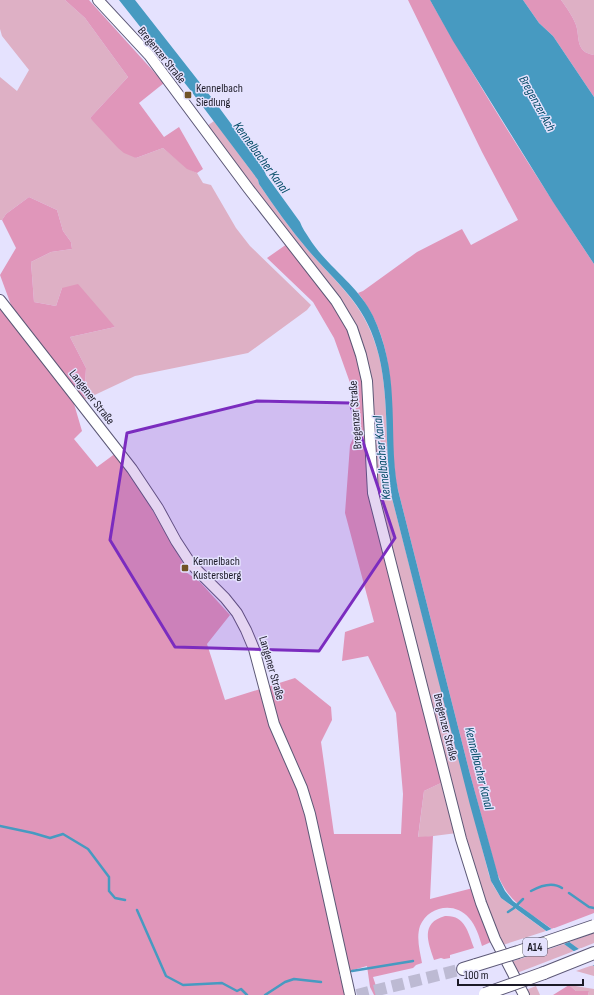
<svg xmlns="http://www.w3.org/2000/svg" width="594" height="995" font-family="'Sofia Sans Condensed',sans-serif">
<rect width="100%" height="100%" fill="#e5e2fe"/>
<g fill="#deb0c5">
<polygon points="0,0 65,0 85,18 128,77 90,118 136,158 163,148 187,168 197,173 203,183 211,185 236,228 250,246 311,305 307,310 248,353 135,376 84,400 86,368 70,337 115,327 62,288 56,306 34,302 31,262 51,252 72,249 71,242 63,231 57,210 29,197 6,214 2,220 0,220 0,77 17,91 29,70 2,36 0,29"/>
<path d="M 561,0 L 594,0 L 594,55 C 575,52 580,37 576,25 C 573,17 567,8 561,0 Z"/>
<path d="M 214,121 L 258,180 L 259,184 C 274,206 290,229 308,250 C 340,287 366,305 379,356 C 390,403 384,451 392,498 L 489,875 L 493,885 L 501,898 L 546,931 L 503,945 L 490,915 L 471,860 L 378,498 L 341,301 L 329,284 L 282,225 L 207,126 Z"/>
<polygon points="443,782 457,833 418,838 424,791"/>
<polygon points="594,933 594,943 579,949 569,942"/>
<polygon points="564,944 574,951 517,973 511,962"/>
<polygon points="593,965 594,966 594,976 576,971"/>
<polygon points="569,985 594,989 594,995 588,995 589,991 576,991"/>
<polygon points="536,986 540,995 529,995 526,990"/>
</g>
<g fill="#e096ba">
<polygon points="65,0 89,0 164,83 139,103 164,137 179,127 203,169 197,173 187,169 163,148 136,158 124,153 118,148 90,118 128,77 85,18"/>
<path d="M 408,0 L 430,0 C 481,90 537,178 594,264 L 594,913 L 552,929 C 526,910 507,902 496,870 L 470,774 L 398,490 C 384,421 406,355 358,293 L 363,291 L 417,252 L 462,229 L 471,245 L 518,220 L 482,152 Z"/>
<path d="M 523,0 L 561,0 C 567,8 573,17 576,25 C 580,37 575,52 594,55 L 594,97 L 553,36 L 539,23 Z"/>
<polygon points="29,197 57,210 63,231 71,242 72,249 51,252 31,262 34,302 56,306 62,288 78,284 115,327 70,337 86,368 84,400 11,305 0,275 16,248 2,220 6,214"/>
<path d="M 287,244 L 332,302 L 349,332 L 354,344 L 363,381 L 367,464 L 443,782 L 424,791 L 418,837 L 433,836 L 430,899 L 473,888 L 491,942 L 482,946 C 479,936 476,926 469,918 C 455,901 428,906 420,926 C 416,938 420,951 422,963 L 416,965 L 413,968 L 373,977 L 379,995 L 374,995 L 370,987 L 367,966 L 339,974 L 346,995 L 0,995 L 0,304 L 72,397 L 82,431 L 74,439 L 97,467 L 116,453 L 131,473 L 183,563 L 183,570 L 200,582 L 230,615 L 207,644 L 225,700 L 295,678 L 331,707 L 332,720 L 321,742 L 334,834 L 401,834 L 403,794 L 396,713 L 368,656 L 342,661 L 345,632 L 374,622 L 345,513 L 350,445 L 358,428 L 354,394 L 334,338 L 313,302 L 267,258 Z"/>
<path d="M 445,916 C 465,915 468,932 474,948 L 450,955 L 450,958 L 444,959 L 441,958 L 434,960 C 428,942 420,923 445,916 Z"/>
<polygon points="569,985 576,991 589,991 588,995 553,995"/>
</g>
<g fill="#479ac1">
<path d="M 119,0 L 135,0 L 215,102 L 263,167 L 266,175 L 300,222 C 302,228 306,233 309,238 C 327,267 358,285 373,316 C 385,341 391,370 392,398 C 394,429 392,460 398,490 L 470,774 L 499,879 L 505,891 L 513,901 L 594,960 L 594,966 L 501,898 L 491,881 L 470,805 L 392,498 C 384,451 390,403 379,356 C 367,305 340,287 308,250 C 290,229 274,206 259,184 L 258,180 L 191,91 Z"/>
<polygon points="430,0 523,0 539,23 553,36 594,97 594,264 553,202 453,41"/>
</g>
<g fill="#e5e2fe">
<polygon points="554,928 572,941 561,945 544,932"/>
<polygon points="581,948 594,957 594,965 590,966 572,952"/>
</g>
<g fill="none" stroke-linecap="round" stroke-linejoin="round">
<g stroke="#479ac1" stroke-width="2.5">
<polyline points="0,826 33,833 50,838 63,834 88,849 109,877 109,891 115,898 125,900"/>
<path d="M 531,891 C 540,886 552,881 562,888"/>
<polyline points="569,893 589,907 594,908"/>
<polyline points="517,905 523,899"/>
<polyline points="137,910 166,976 183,985 222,983 237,991 241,989 247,995"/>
<polyline points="508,912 514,908"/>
<polyline points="352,971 413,961"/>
<polyline points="265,995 285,982 294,979 321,982"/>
</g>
<polyline stroke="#bdbad3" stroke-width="12" stroke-dasharray="12 6" stroke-linecap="butt" points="357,995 463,969"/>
<g stroke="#5c5876" stroke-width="12">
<g id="major">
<polyline points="98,0 149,55 248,188 336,301 352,328 361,355 367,381 373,493 461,839 481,903 495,939 524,995"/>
<polyline points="0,300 132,469 158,508 176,541 191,564 225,598 237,613 246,630 254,649 274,724 302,788 310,814 350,995"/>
</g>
</g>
<g stroke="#5c5876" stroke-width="14">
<g id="highway">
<polyline points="463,969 476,965"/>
<polyline points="544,973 594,953"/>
</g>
</g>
<use href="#major" stroke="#fff" stroke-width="10"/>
<use href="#highway" stroke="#fff" stroke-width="12"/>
<g stroke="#5c5876" stroke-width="14" stroke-linecap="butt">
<g id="highway-bridge">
<polyline points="476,965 518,952 594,926"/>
<polyline points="485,994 544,973"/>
</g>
</g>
<use href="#highway-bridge" stroke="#fff" stroke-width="12"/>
</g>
<path fill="#7b2cbf" fill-opacity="0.2" stroke="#7b2cbf" stroke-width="3" stroke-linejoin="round" d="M 257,401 L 350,403 L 395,538 L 319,651 L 175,647 L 110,540 L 127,433 Z"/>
<g fill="#705326" stroke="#e5e2fe" stroke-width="1.5">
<rect x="184" y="91" width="8" height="8" rx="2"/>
<rect x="181" y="564" width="8" height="8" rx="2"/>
</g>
<g text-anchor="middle" stroke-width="3" stroke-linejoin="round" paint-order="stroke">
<rect fill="#e5e2fe" stroke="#585768" stroke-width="1" x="523" y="938" width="24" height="18" rx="3"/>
<g font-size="11" font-weight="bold" fill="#1c1b27">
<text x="535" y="951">A14</text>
</g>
<g font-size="12" fill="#1c1b27" stroke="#e5e2fe">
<text transform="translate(162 55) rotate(51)" y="4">Bregenzer Straße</text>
<text transform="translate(92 397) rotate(52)" y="4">Langener Straße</text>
<text transform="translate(355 415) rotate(-94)" y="4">Bregenzer Straße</text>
<text transform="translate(272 668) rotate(74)" y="4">Langener Straße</text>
<text transform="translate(446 727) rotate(76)" y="4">Bregenzer Straße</text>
</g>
<g font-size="12" fill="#1c1b27" stroke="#e5e2fe" text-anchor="start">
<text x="196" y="92">Kennelbach<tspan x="196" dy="14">Siedlung</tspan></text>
<text x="193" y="565">Kennelbach<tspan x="193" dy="14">Kustersberg</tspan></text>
</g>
<g font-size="13" font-style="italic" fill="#024a65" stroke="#e5e2fe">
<text transform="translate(538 103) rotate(61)" y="5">Bregenzer Ach</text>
<text transform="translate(262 157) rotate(54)" y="5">Kennelbacher Kanal</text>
<text transform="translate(381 458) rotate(-96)" y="5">Kennelbacher Kanal</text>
<text transform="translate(480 768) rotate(76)" y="5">Kennelbacher Kanal</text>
</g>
</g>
<path d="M458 979v6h125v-6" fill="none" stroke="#1c1b27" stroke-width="2"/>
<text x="464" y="979" font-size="12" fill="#1c1b27" stroke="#e5e2fe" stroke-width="3" paint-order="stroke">100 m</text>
</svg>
